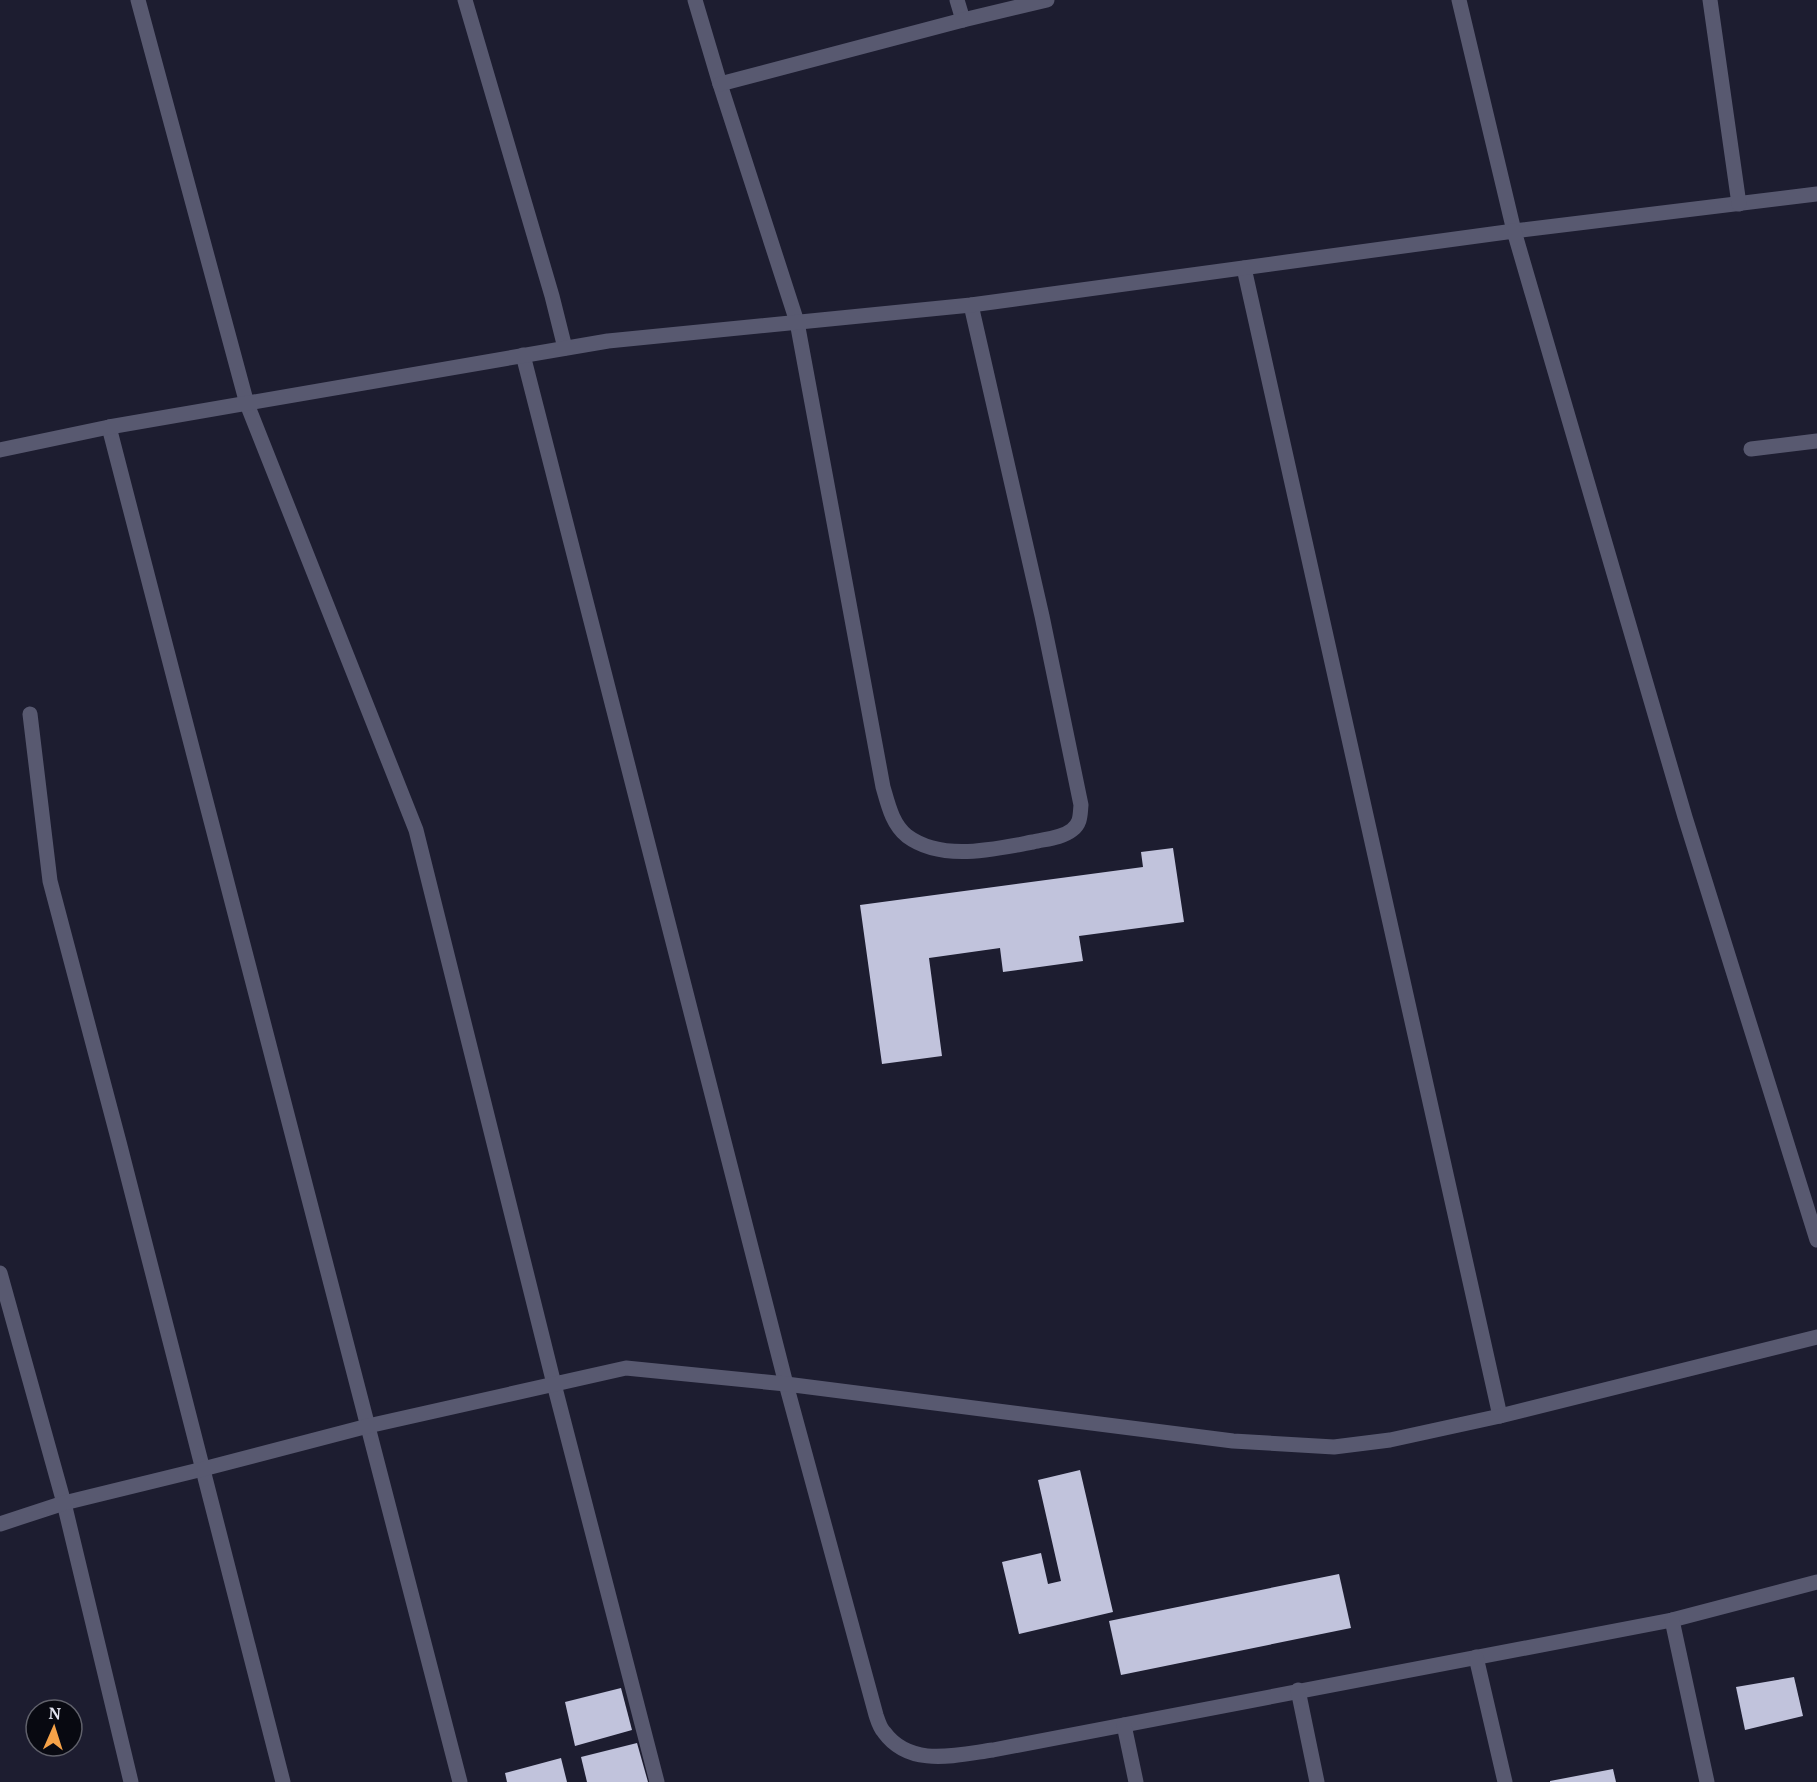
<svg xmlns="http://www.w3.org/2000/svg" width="1817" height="1782" font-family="'PT Serif',serif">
<rect width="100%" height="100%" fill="#1d1d30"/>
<g fill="#c1c3dc">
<polygon points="1173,848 1184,922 1079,936 1083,961 1003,972 1000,948 929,958 942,1056 882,1064 860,905 1143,867 1141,852"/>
<polygon points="1080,1470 1113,1612 1019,1634 1002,1562 1041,1553 1048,1584 1061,1581 1038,1480"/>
<polygon points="1339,1574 1351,1628 1121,1675 1109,1621"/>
<polygon points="1794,1677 1803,1716 1745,1730 1736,1687"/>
<polygon points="621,1688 632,1730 575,1746 565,1702"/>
<polygon points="637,1743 648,1782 587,1782 581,1757"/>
<polygon points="561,1758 567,1782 507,1782 505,1773"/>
<polygon points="1613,1769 1616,1782 1550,1782 1550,1781"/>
</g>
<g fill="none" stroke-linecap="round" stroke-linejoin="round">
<g stroke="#585970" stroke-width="15">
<polyline points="138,0 247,404 416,830 554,1384 657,1782"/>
<polyline points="465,0 552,296 565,348"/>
<path d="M 695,0 L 720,84 L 797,322 L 883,787 C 888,804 892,824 907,836 C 942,862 994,849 1033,842 C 1045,839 1062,838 1072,830 C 1081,823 1080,815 1081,805 L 1042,616 L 971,305"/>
<polyline points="957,0 963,20"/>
<polyline points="1459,0 1514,231 1817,194"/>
<polyline points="1710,0 1739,204"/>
<polyline points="720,84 963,20 1047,0"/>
<polyline points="1244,268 1500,1416"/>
<path d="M 523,355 L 786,1384 L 876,1715 C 878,1721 880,1728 884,1732 C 910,1768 956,1755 993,1750 L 1672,1620 L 1817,1582"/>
<polyline points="109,427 460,1782"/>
<polyline points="1751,449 1817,441"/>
<polyline points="0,450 109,427 608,341 971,305 1514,231 1685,817 1817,1240"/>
<polyline points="30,714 50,881 119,1142 283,1782"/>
<polyline points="0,1273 64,1503 131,1782"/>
<polyline points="0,1524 64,1503 203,1469 368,1426 626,1368 786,1384 1233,1441 1334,1447 1390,1440 1500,1416 1817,1337"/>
<polyline points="1672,1620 1707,1782"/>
<polyline points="1476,1657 1505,1782"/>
<polyline points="1298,1690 1317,1782"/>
<polyline points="1124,1725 1136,1782"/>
</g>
</g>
<g transform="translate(54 1728) rotate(3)"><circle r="28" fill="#080911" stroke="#60616b" stroke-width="1.5"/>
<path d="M0-4.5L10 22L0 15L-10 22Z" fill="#f6a248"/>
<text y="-9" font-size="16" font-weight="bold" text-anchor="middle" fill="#e3e4f1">N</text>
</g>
</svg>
